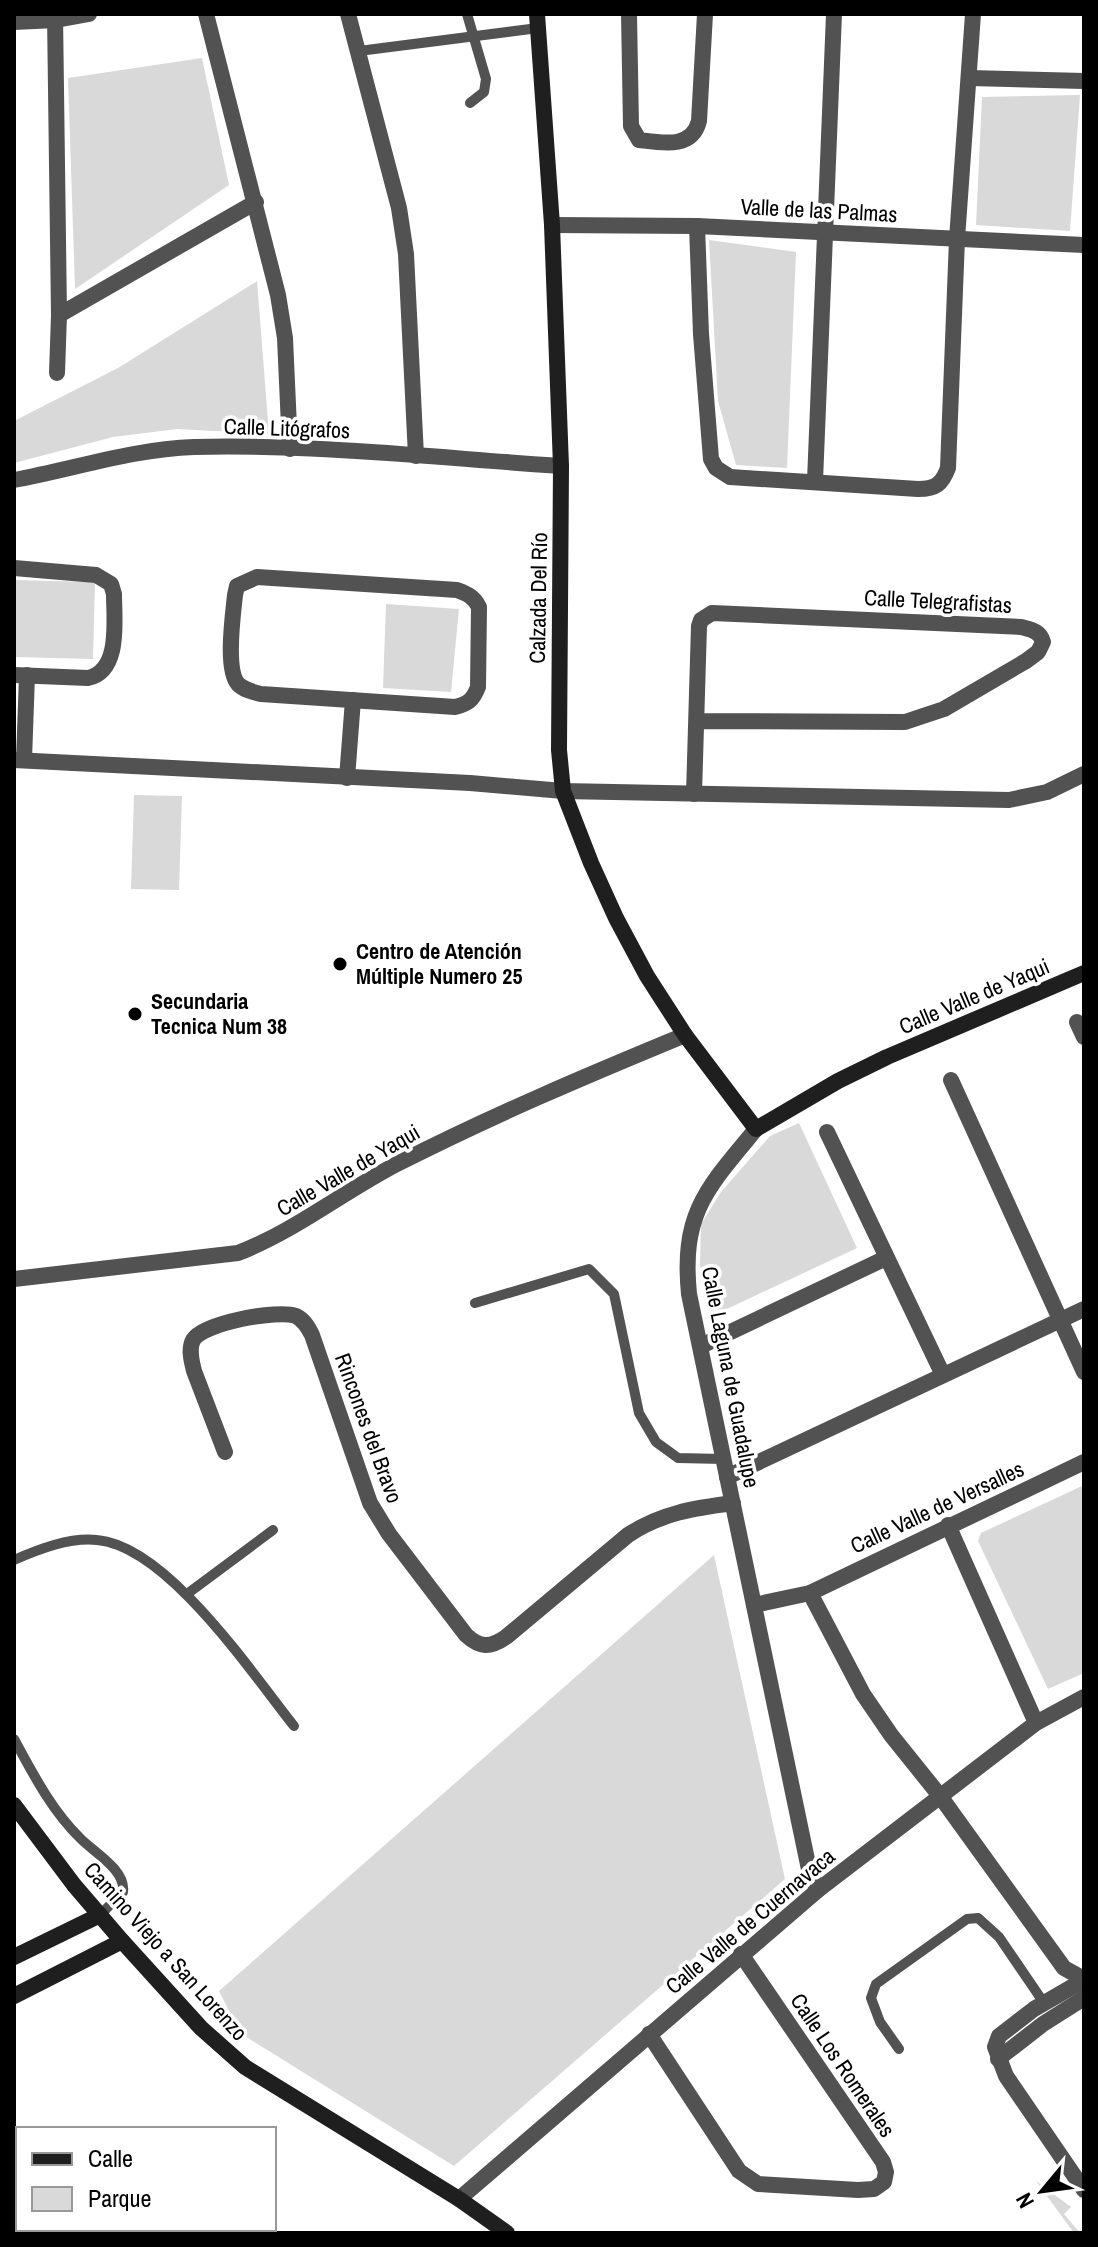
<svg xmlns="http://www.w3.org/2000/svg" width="1098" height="2247" font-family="'Archivo Narrow',sans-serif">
<rect width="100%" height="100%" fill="#fff"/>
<g fill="#d9d9d9">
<polygon points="202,58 229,185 75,289 68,78"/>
<polygon points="1080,95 1070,231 976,225 982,97"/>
<polygon points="709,240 796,252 787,468 736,465 718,401"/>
<polygon points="257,281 269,434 177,429 113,437 14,463 14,421 118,368"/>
<polygon points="14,580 95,582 93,659 14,657"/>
<polygon points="386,604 459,609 451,692 383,688"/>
<polygon points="134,795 182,796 179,890 131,889"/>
<polygon points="799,1123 857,1248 712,1316 700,1265 701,1224 721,1192 770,1136"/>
<polygon points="1084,1485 1084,1673 1048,1689 978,1541 981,1533"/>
<polygon points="714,1555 785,1879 454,2166 240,2033 219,1991"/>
<polygon points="1036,2181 1071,2207 1064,2214 1080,2233 1074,2233"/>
</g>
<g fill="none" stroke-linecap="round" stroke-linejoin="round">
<g stroke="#525252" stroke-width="10">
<polyline points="467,14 486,79 484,92 470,103"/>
<polyline points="359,51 538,28"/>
<polyline points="475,1303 589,1269 614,1294 639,1413 656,1442 678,1458 723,1459"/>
<path d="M 14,1560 C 39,1549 70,1537 97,1540 C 167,1546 251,1672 294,1726"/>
<polyline points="187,1594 273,1530"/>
<path d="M 14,1739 C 33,1774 52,1811 81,1839 C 95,1853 126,1870 123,1892 L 100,1915"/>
<polyline points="899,2049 880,2022 871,1998 876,1984 967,1919 978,1918 999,1937 1044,2003"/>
</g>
<g stroke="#525252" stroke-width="16">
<polyline points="55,14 59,315 57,373"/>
<polyline points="206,14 278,295 285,338 290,449"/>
<polyline points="348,14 399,208 406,254 416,456"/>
<path d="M 629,14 L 631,126 L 639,140 C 663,143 692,149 699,121 L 705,14"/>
<polyline points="14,22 56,20 89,14"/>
<polyline points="970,78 1084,81"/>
<polyline points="552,225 697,226 1084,245"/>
<path d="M 697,226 L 701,334 L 711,459 L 716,468 L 730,477 L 918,489 C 936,489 942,484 948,468 L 957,239 L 973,14"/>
<polyline points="59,315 256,202"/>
<path d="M 14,480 C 74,469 133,449 194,447 C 315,444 440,458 561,466"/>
<polyline points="815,481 834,14"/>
<path d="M 14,568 L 96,575 L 111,584 L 114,594 C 114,620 121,671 88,678 L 14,675"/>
<path d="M 257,577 L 457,590 C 468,594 474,597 479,607 L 478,687 C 473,700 468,704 455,707 L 261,694 C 253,692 244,690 238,684 C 225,669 233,615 235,595 L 237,586 Z"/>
<polyline points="14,760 470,783 563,791 1009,800 1047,792 1084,774"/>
<polyline points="24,760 27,675"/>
<polyline points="347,778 353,700"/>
<path d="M 694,794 L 699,626 L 701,620 L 712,613 L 1021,627 C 1032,630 1040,631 1043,642 L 1038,652 L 1026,661 L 944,709 L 905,722 L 697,721"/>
<polyline points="1077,1022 1084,1037"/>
<polyline points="951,1080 1084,1372"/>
<path d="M 756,1129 C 707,1188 681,1213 689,1294 L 810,1874 L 818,1890"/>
<polyline points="827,1132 943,1375"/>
<path d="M 14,1279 L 238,1253 C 295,1231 343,1192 397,1164 C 491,1116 588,1075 685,1035"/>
<polyline points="701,1346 886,1258"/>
<path d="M 225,1452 L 194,1371 C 192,1362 188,1350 193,1340 C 203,1323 278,1309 296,1316 C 304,1320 308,1327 312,1335 L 370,1503 L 389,1534 L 466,1635 C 480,1648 490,1648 506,1637 L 628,1535 C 661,1513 695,1508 733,1503"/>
<polyline points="727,1477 1084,1309"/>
<polyline points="948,1525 1036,1723"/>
<polyline points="810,1593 863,1694 891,1735 940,1796 1064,1968 1084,1979"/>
<polyline points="754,1605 810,1593 1084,1462"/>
<polyline points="1084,1980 1034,2009 999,2036 995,2047 1006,2076 1084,2190"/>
<polyline points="649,2034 739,2171 758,2184 858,2190 874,2189 884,2182 886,2172 883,2162 741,1954"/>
<polyline points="998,2059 1043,2024 1084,1998"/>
<polyline points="459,2199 818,1890 1036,1723 1084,1697"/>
</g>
<g stroke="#1f1f1f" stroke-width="16">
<polyline points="537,14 552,225 561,466 559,750 563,791 591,863 616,918 647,976 685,1035 756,1129 838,1081 887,1057 1084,973"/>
<polyline points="14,1805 74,1885 122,1941 201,2028 245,2067 459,2199 507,2233"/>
<polyline points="14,1957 100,1915"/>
<polyline points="14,1996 122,1941"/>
</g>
</g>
<g fill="#000" stroke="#fff" stroke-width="3">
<circle cx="340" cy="964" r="8"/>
<circle cx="135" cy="1014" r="8"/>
</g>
<g text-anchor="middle" stroke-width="7" stroke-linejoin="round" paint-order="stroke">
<g font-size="22" fill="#000" stroke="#fff">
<text transform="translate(819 210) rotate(3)" y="8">Valle de las Palmas</text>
<text transform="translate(287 428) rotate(2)" y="8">Calle Litógrafos</text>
<text transform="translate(538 598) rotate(-89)" y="8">Calzada Del Río</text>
<text transform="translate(938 601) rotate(3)" y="8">Calle Telegrafistas</text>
<text transform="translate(974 996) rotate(-23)" y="8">Calle Valle de Yaqui</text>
<text transform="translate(348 1170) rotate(-30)" y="8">Calle Valle de Yaqui</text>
<text transform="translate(731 1377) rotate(79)" y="8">Calle Laguna de Guadalupe</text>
<text transform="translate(369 1428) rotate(70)" y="8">Rincones del Bravo</text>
<text transform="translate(937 1507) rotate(-25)" y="8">Calle Valle de Versalles</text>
<text transform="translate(750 1921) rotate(-40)" y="8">Calle Valle de Cuernavaca</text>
<text transform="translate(166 1951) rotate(48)" y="8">Camino Viejo a San Lorenzo</text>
<text transform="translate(843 2065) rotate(56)" y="8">Calle Los Romerales</text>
</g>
<g font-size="22" font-weight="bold" fill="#000" stroke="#fff" text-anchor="start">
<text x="356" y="959">Centro de Atención<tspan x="356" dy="25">Múltiple Numero 25</tspan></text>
<text x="151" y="1009">Secundaria<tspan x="151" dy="25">Tecnica Num 38</tspan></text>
</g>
</g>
<rect width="1098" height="2247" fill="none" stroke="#000000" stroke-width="32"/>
<rect x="16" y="2127" width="260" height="104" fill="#ffffff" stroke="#999999" stroke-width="2"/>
<rect x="32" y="2153" width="40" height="12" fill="#1f1f1f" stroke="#999999" stroke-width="2"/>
<text x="88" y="2167" font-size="24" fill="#000000">Calle</text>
<rect x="32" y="2187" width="40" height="24" fill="#d9d9d9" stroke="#999999" stroke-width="2"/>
<text x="88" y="2207" font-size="24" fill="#000000">Parque</text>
<g transform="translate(1042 2191) rotate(241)" stroke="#ffffff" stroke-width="6" paint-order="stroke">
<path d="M0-6L14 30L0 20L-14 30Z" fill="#000000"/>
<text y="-12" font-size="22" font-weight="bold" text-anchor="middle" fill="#000000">N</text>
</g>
</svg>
